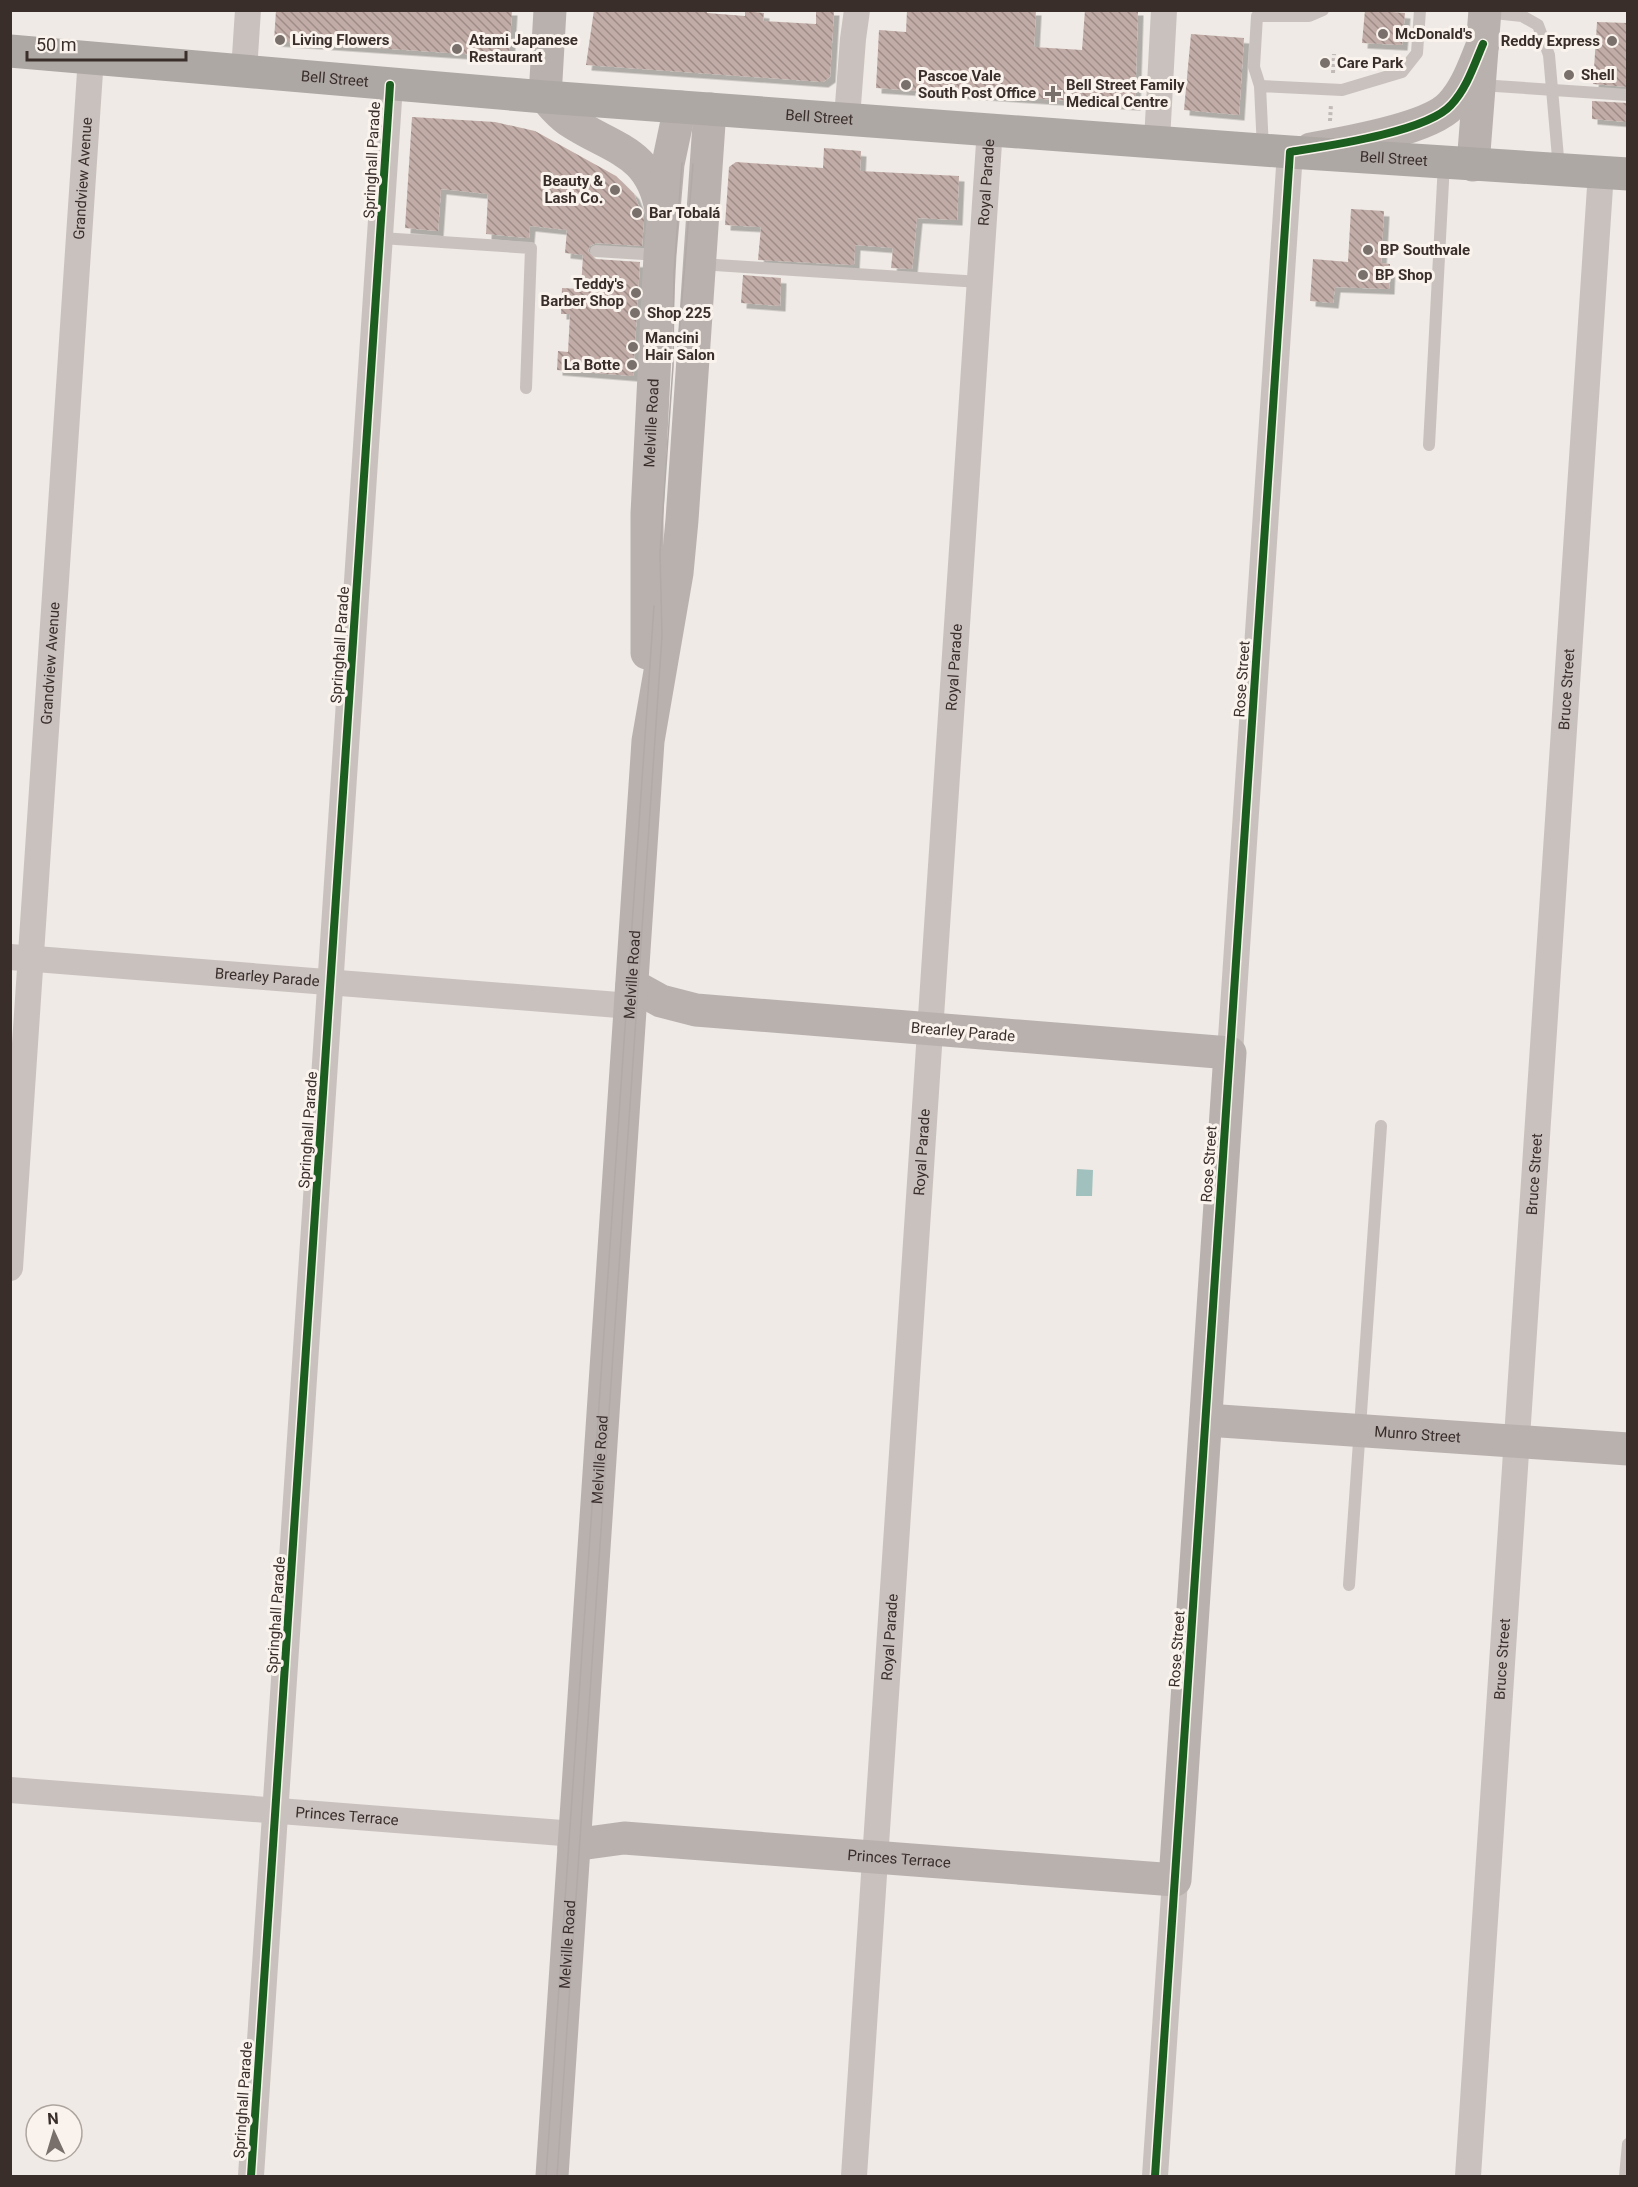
<svg xmlns="http://www.w3.org/2000/svg" width="1638" height="2187" font-family="Roboto,sans-serif">
<defs>
<pattern id="building-back-hatch" width="6" height="6" patternUnits="userSpaceOnUse" patternTransform="scale(1.5)"><rect width="6" height="6" fill="#c2aca7"/><path d="M-1 5l2 2M0 0l6 6M5-1l2 2" fill="none" stroke="#9f8c88"/></pattern>
<filter id="shadow"><feDropShadow dx="5.5" dy="5.5" stdDeviation="0" flood-color="#0004"/></filter>
</defs>
<rect width="100%" height="100%" fill="#efeae5"/>
<polygon fill="#a1c1be" points="1077,1169 1093,1170 1092,1196 1076,1196"/>
<g fill="url(#building-back-hatch)" filter="url(#shadow)">
<polygon points="276,10 512,10 509,57 274,41"/>
<polygon points="594,10 707,10 707,13 745,16 745,11 764,13 763,21 816,24 816,10 834,10 830,77 823,82 586,65"/>
<polygon points="907,10 1036,10 1034,47 1082,50 1085,10 1138,10 1135,105 876,88 879,30 906,32"/>
<polygon points="1365,10 1405,13 1402,45 1362,43"/>
<polygon points="1597,22 1628,23 1628,87 1593,84"/>
<polygon points="1191,34 1244,38 1239,115 1184,110"/>
<polygon points="1592,101 1628,103 1628,122 1592,119"/>
<polygon points="412,117 495,122 535,131 616,176 634,194 644,219 642,246 596,243 590,246 588,251 595,259 640,262 633,376 557,370 558,351 568,352 570,314 561,314 562,288 581,289 583,255 565,253 567,230 530,226 529,238 486,234 488,194 441,189 438,231 405,228"/>
<polygon points="824,148 861,151 860,171 959,176 957,220 917,218 912,269 891,268 893,248 855,245 854,265 758,260 761,227 725,225 729,167 736,162 823,168"/>
<polygon points="1351,209 1384,211 1381,263 1390,264 1389,289 1335,287 1333,303 1310,301 1313,259 1348,262"/>
<polygon points="743,275 781,278 780,306 741,303"/>
</g>
<g fill="none" stroke-linecap="round" stroke-linejoin="round">
<g stroke="#c1bab6" stroke-width="4" stroke-dasharray="3 3" stroke-linecap="butt">
<polyline points="1333,73 1334,54"/>
<polyline points="1330,121 1331,104"/>
</g>
<g stroke="#c9c1bd" stroke-width="12">
<polyline points="1485,12 1522,16 1538,25 1549,55 1559,169"/>
<polyline points="1480,85 1628,95"/>
<polyline points="1260,86 1254,67 1257,16 1309,16 1323,10"/>
<polyline points="1263,149 1260,86 1342,90 1402,72 1417,53 1420,10"/>
<polyline points="381,238 531,248 526,388"/>
<polyline points="596,251 659,255"/>
<polyline points="700,264 980,282"/>
<polyline points="1429,445 1444,163"/>
<polyline points="1349,1585 1381,1126"/>
<polyline points="1625,2176 1628,2144"/>
</g>
<g stroke="#c9c1bd" stroke-width="26">
<polyline points="244,71 248,10"/>
<polyline points="847,118 853,39 857,10"/>
<polyline points="1157,141 1164,10"/>
<path id="s1" d="M 10,957 L 631,1006"/>
<polyline points="1230,1053 1290,152"/>
<path id="s2" d="M 10,1268 L 91,57"/>
<path id="s3" d="M 10,1790 L 575,1834"/>
<polyline points="251,2176 390,85"/>
<path id="s4" d="M 854,2176 L 990,128"/>
<polyline points="1155,2176 1175,1880"/>
<path id="s5" d="M 1468,2176 L 1601,172"/>
</g>
<g stroke="#b9b1ae" stroke-width="33">
<path d="M 550,10 L 545,97 C 552,105 559,114 568,120 C 611,149 651,150 661,210"/>
<path d="M 1311,149 C 1345,143 1429,129 1451,105 C 1467,88 1474,65 1483,44"/>
<polyline points="1473,165 1485,10"/>
<path id="s6" d="M 647,653 L 647,514 L 660,255 L 668,164 L 680,107"/>
<path id="s7" d="M 1206,1420 L 1628,1449"/>
<path id="s8" d="M 574,1847 L 580,1844 L 624,1838 L 1175,1880 L 1230,1053 L 696,1010 L 661,1001 L 632,985"/>
<path id="s9" d="M 552,2176 L 648,741 L 677,573 L 682,520 L 710,109"/>
</g>
<path stroke="#aea8a4" stroke-width="33" id="s10" d="M 10,51 L 545,97 L 1290,152 L 1628,174"/>
<g stroke="#b1aaa7" stroke-width="1.5">
<polyline points="679,337 693,164"/>
<polyline points="546,2176 654,606"/>
<polyline points="557,2176 662,636 660,553 673,366 674,272 682,163"/>
</g>
<g stroke="#faf3ed" stroke-width="11">
<g id="cycleway">
<polyline points="251,2176 390,85"/>
<path d="M 1155,2176 L 1290,152 C 1327,146 1427,132 1451,105 C 1467,88 1474,65 1483,44"/>
</g>
</g>
<use href="#cycleway" stroke="#1b5e20" stroke-width="8"/>
</g>
<g fill="#79706c" stroke="#faf3ed" stroke-width="2">
<circle cx="1383" cy="34" r="6"/>
<circle cx="280" cy="40" r="6"/>
<circle cx="1612" cy="41" r="6"/>
<circle cx="457" cy="49" r="6"/>
<circle cx="1325" cy="63" r="6"/>
<circle cx="1569" cy="75" r="6"/>
<circle cx="906" cy="85" r="6"/>
<path d="M1050 85h6v6h6v6h-6v6h-6v-6h-6v-6h6z"/>
<circle cx="615" cy="190" r="6"/>
<circle cx="637" cy="213" r="6"/>
<circle cx="1368" cy="250" r="6"/>
<circle cx="1363" cy="275" r="6"/>
<circle cx="636" cy="293" r="6"/>
<circle cx="635" cy="313" r="6"/>
<circle cx="633" cy="347" r="6"/>
<circle cx="632" cy="365" r="6"/>
</g>
<g text-anchor="middle" stroke-width="6" stroke-linejoin="round" paint-order="stroke">
<g font-size="15" font-weight="bold" fill="#3a2e2b" stroke="#faf3ed" text-anchor="start">
<text x="1395" y="39">McDonald's</text>
<text x="292" y="45">Living Flowers</text>
<text x="469" y="45">Atami Japanese<tspan x="469" dy="17">Restaurant</tspan></text>
<text x="1600" y="46" text-anchor="end">Reddy Express</text>
<text x="1337" y="68">Care Park</text>
<text x="1581" y="80">Shell</text>
<text x="918" y="81">Pascoe Vale<tspan x="918" dy="17">South Post Office</tspan></text>
<text x="1066" y="90">Bell Street Family<tspan x="1066" dy="17">Medical Centre</tspan></text>
<text x="603" y="186" text-anchor="end">Beauty &amp;<tspan x="603" dy="17">Lash Co.</tspan></text>
<text x="649" y="218">Bar Tobalá</text>
<text x="1380" y="255">BP Southvale</text>
<text x="1375" y="280">BP Shop</text>
<text x="624" y="289" text-anchor="end">Teddy's<tspan x="624" dy="17">Barber Shop</tspan></text>
<text x="647" y="318">Shop 225</text>
<text x="645" y="343">Mancini<tspan x="645" dy="17">Hair Salon</tspan></text>
<text x="620" y="370" text-anchor="end">La Botte</text>
</g>
<g font-size="15" fill="#3a2e2b" stroke="#faf3ed">
<text dy="5" stroke="none"><textPath href="#s10" startOffset="326">Bell Street</textPath></text>
<text dy="5" stroke="none"><textPath href="#s10" startOffset="812">Bell Street</textPath></text>
<text dy="5" stroke="none"><textPath href="#s10" startOffset="1388">Bell Street</textPath></text>
<text transform="translate(372 160) rotate(-87)" y="5">Springhall Parade</text>
<text dy="5" stroke="none"><textPath href="#s2" startOffset="1092">Grandview Avenue</textPath></text>
<text dy="5" stroke="none"><textPath href="#s4" startOffset="1998">Royal Parade</textPath></text>
<text dy="5" stroke="none"><textPath href="#s6" startOffset="230">Melville Road</textPath></text>
<text transform="translate(340 645) rotate(-86)" y="5">Springhall Parade</text>
<text dy="5" stroke="none"><textPath href="#s2" startOffset="606">Grandview Avenue</textPath></text>
<text dy="5" stroke="none"><textPath href="#s4" startOffset="1512">Royal Parade</textPath></text>
<text transform="translate(1242 679) rotate(-86)" y="5">Rose Street</text>
<text dy="5" stroke="none"><textPath href="#s5" startOffset="1490">Bruce Street</textPath></text>
<text dy="5" stroke="none"><textPath href="#s9" startOffset="1204">Melville Road</textPath></text>
<text dy="5" stroke="none"><textPath href="#s1" startOffset="258">Brearley Parade</textPath></text>
<text transform="translate(963 1032) rotate(5)" y="5">Brearley Parade</text>
<text transform="translate(308 1130) rotate(-86)" y="5">Springhall Parade</text>
<text dy="5" stroke="none"><textPath href="#s4" startOffset="1026">Royal Parade</textPath></text>
<text transform="translate(1209 1164) rotate(-86)" y="5">Rose Street</text>
<text dy="5" stroke="none"><textPath href="#s5" startOffset="1004">Bruce Street</textPath></text>
<text dy="5" stroke="none"><textPath href="#s7" startOffset="212">Munro Street</textPath></text>
<text dy="5" stroke="none"><textPath href="#s9" startOffset="718">Melville Road</textPath></text>
<text transform="translate(276 1615) rotate(-86)" y="5">Springhall Parade</text>
<text dy="5" stroke="none"><textPath href="#s4" startOffset="540">Royal Parade</textPath></text>
<text transform="translate(1177 1649) rotate(-86)" y="5">Rose Street</text>
<text dy="5" stroke="none"><textPath href="#s5" startOffset="518">Bruce Street</textPath></text>
<text dy="5" stroke="none"><textPath href="#s3" startOffset="338">Princes Terrace</textPath></text>
<text dy="5" stroke="none"><textPath href="#s8" startOffset="327">Princes Terrace</textPath></text>
<text dy="5" stroke="none"><textPath href="#s9" startOffset="232">Melville Road</textPath></text>
<text transform="translate(243 2100) rotate(-86)" y="5">Springhall Parade</text>
</g>
</g>
<rect width="1638" height="2187" fill="none" stroke="#3a2e2b" stroke-width="24"/>
<g transform="translate(54 2133) rotate(356)"><circle r="28" fill="#faf3ed" stroke="#ada49f" stroke-width="1.5"/>
<path d="M0-4.5L10 22L0 15L-10 22Z" fill="#79706c"/>
<text y="-9" font-size="16" font-weight="bold" text-anchor="middle" fill="#3a2e2b">N</text>
</g>
<path d="M27 51v9h159v-9" fill="none" stroke="#3a2e2b" stroke-width="3"/>
<text x="36" y="51" font-size="18" fill="#3a2e2b" stroke="#faf3ed" stroke-width="4.5" paint-order="stroke">50 m</text>
</svg>
